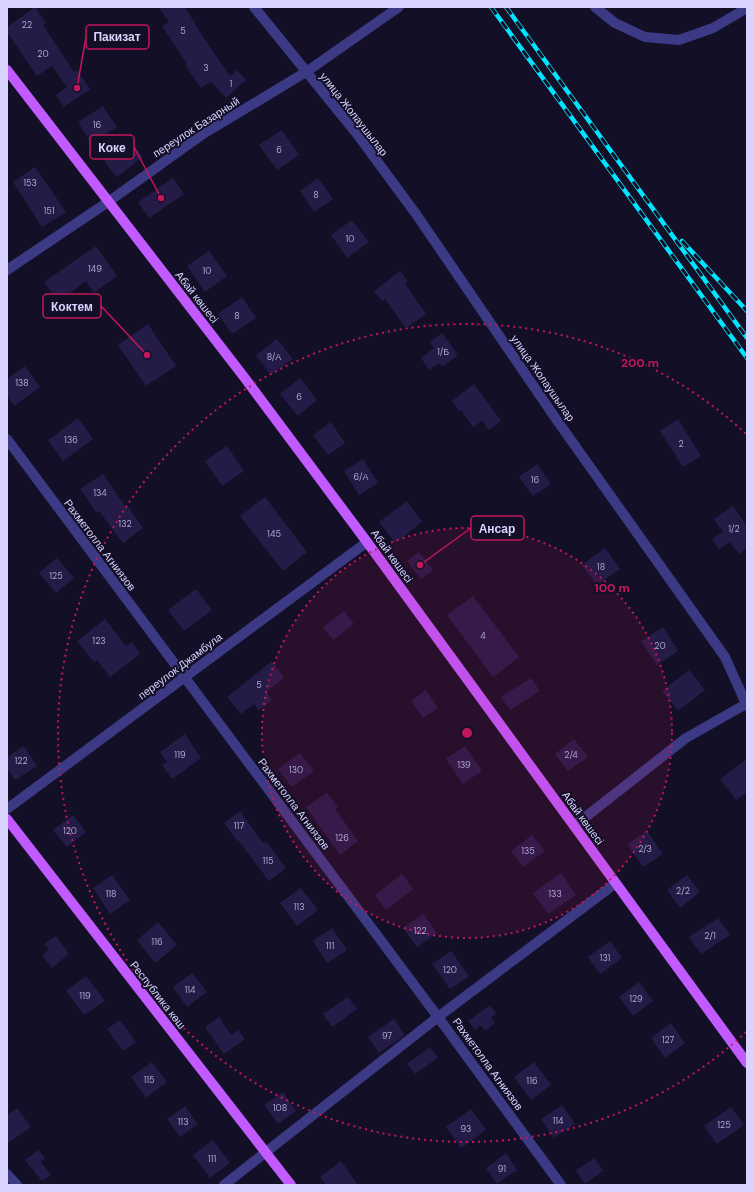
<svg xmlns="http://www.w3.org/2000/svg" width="754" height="1192" font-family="'DM Sans',sans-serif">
<rect width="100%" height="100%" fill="#130f26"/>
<g fill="#241b47">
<polygon points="35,7 46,23 43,25 74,72 77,70 90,89 64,107 56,95 67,87 52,66 37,76 7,32 7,27"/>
<polygon points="159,7 185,7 203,37 230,76 237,70 246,80 226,98 211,82 201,88 185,65 187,64 162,26 169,22"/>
<polygon points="103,106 117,127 91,143 78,122"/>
<polygon points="282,130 299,155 277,170 259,145"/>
<polygon points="130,140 143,157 117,177 104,161"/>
<polygon points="35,167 66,212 42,227 13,182"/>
<polygon points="173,178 184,194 149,218 138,202"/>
<polygon points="318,178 333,199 314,212 300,191"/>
<polygon points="352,220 369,242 347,258 331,235"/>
<polygon points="96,246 117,276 94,293 86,281 58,302 44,282"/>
<polygon points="209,251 227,276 205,292 187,266"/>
<polygon points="400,271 408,281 405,284 426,314 406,328 385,299 382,301 374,291"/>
<polygon points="242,297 256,318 232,334 218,314"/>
<polygon points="148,324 176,366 146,386 118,345"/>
<polygon points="442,333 458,355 442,367 439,363 429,370 421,358 434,348 430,342"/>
<polygon points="277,339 293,359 271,375 256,355"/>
<polygon points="25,366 40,387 14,406 7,396 7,379"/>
<polygon points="300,378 317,400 298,416 280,394"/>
<polygon points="474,384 501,421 489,430 482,421 473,427 461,410 459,411 452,401"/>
<polygon points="78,418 93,439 63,461 48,440"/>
<polygon points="678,419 701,456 683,467 660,431"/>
<polygon points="331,422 345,443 328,455 313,435"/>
<polygon points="227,446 244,471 222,486 205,461"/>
<polygon points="363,459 378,483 359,495 344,471"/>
<polygon points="537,464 551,484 533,496 519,477"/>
<polygon points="103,474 125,506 127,505 143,528 123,543 99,511 97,513 80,489"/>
<polygon points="265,497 307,552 283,571 240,516"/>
<polygon points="407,501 422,522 395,543 379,522"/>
<polygon points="733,506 747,526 747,548 739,554 730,542 719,549 712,539 723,532 714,519"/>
<polygon points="605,548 620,569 597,585 582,565"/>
<polygon points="419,552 433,570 421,579 407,561"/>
<polygon points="57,558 74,578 56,593 39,573"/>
<polygon points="196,589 212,610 184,631 168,610"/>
<polygon points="473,596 519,657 493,677 447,615"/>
<polygon points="344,611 354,624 333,640 323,627"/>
<polygon points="105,619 126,646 132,642 140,654 110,677 97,660 94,662 77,641"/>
<polygon points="663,627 678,651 657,665 641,641"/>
<polygon points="272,661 284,678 266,692 272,700 259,710 254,704 241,714 227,697"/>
<polygon points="689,670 705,690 678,711 662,691"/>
<polygon points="531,678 540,691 510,710 501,697"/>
<polygon points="426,690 438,708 423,718 411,701"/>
<polygon points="185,734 201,758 172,779 162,765 167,762 160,752"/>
<polygon points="574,739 588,757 568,771 555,754"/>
<polygon points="24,746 37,766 15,780 7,768 7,757"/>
<polygon points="465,746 482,771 463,784 446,759"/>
<polygon points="300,753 314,771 292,787 278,769"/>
<polygon points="747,759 747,792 736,800 720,779"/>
<polygon points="327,793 338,807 335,809 358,841 340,855 306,807"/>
<polygon points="240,811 263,843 266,841 286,868 269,881 238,840 237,841 224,823"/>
<polygon points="73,815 86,832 67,847 53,830"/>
<polygon points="647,831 663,854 643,867 627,844"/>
<polygon points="532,835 545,851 523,867 511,851"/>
<polygon points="561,873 576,895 548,914 533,893"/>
<polygon points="402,874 413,889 386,910 375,895"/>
<polygon points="112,875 130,900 110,914 93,888"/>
<polygon points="687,875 700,892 680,908 667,890"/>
<polygon points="301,888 318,910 297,926 280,903"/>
<polygon points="423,914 437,933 417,947 403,928"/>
<polygon points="718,918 730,935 701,954 689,937"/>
<polygon points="158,922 177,945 155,963 137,940"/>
<polygon points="332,928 347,950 327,963 313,941"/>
<polygon points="56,936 69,954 52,968 42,955 49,950 44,944"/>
<polygon points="610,941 622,958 600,974 588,957"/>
<polygon points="451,951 469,976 450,989 432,964"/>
<polygon points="192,973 207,992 187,1007 173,987"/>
<polygon points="86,976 105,1001 84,1015 66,991"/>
<polygon points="639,982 653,1001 633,1016 619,997"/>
<polygon points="348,997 357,1009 332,1027 323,1014"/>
<polygon points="490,1005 496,1014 491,1018 495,1023 485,1031 481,1025 475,1030 468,1021"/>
<polygon points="219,1017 231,1035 238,1030 245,1039 224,1054 205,1027"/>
<polygon points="394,1019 405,1035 379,1053 368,1037"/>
<polygon points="120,1020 136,1042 123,1051 107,1029"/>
<polygon points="671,1023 685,1043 665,1058 651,1038"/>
<polygon points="430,1047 438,1058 415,1074 407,1064"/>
<polygon points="152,1062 167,1082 146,1098 131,1077"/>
<polygon points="534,1062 551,1085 531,1100 514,1077"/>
<polygon points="283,1092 296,1111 278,1124 264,1105"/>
<polygon points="562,1105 575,1124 554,1138 541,1119"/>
<polygon points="185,1106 198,1124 180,1137 167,1119"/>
<polygon points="731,1107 744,1125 717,1144 704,1126"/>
<polygon points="17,1108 31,1127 7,1144 7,1115"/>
<polygon points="471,1109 486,1130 461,1148 446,1127"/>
<polygon points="213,1140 230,1163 210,1178 193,1155"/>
<polygon points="38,1150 45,1158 41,1162 51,1175 42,1181 25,1160"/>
<polygon points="506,1153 517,1170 497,1184 486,1168"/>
<polygon points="595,1158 603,1171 585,1184 576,1170"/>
<polygon points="341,1161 358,1185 326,1185 320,1177"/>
</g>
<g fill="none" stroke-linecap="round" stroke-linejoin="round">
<g stroke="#3d3a85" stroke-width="10">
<polyline points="254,7 357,134 416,214 556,419 725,657 747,706"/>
<polyline points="595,7 615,23 645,37 679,40 713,28 747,8"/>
<polyline points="7,270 108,202 203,134 306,72 399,7"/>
<polyline points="7,439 438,1017 561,1185"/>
<polyline points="7,809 367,542"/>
<polyline points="574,826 686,738 746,704"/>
<polyline points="7,1174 17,1185"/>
<polyline points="224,1185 438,1017 616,883"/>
</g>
<g stroke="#c25bff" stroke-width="10">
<polyline points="7,70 244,377 367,542 747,1063"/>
<polyline points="7,819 291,1185"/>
</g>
<g stroke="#00e5ff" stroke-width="4.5">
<g id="rail">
<polyline points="491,7 747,358"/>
<polyline points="506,7 747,338"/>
<polyline points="682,241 747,311"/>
</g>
</g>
<use href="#rail" stroke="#130f26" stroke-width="3" stroke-dasharray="9" stroke-linecap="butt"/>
</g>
<circle cx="467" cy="733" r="205" fill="#c2185b" fill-opacity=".12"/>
<g fill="none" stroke="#c2185b" stroke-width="2" stroke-dasharray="2 4">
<circle cx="467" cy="733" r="205"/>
<path d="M746 1032A409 409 0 1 1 746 434"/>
</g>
<g text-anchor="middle" stroke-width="4" stroke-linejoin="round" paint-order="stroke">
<g font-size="9" fill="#aca6d1">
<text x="27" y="28">22</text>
<text x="183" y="34">5</text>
<text x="43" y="57">20</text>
<text x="206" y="71">3</text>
<text x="231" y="87">1</text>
<text x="97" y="128">16</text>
<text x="279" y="153">6</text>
<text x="30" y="186">153</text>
<text x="316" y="198">8</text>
<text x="49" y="214">151</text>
<text x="350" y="242">10</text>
<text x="95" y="272">149</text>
<text x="207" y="274">10</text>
<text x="237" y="319">8</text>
<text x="443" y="355">1/Б</text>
<text x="274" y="360">8/А</text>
<text x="22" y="386">138</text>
<text x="299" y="400">6</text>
<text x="71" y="443">136</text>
<text x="681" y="447">2</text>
<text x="361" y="480">6/А</text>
<text x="535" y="483">16</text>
<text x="100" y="496">134</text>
<text x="125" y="527">132</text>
<text x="734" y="532">1/2</text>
<text x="274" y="537">145</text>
<text x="601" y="570">18</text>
<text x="56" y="579">125</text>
<text x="483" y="639">4</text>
<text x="99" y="644">123</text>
<text x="660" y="649">20</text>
<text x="259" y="688">5</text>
<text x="180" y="758">119</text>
<text x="571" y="758">2/4</text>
<text x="21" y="764">122</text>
<text x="464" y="768">139</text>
<text x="296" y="773">130</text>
<text x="239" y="829">117</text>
<text x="70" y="834">120</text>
<text x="342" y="841">126</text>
<text x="645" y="852">2/3</text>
<text x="528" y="854">135</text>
<text x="268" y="864">115</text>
<text x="683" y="894">2/2</text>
<text x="111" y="897">118</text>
<text x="555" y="897">133</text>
<text x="299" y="910">113</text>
<text x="420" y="934">122</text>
<text x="710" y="939">2/1</text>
<text x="157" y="945">116</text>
<text x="330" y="949">111</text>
<text x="605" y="961">131</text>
<text x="450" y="973">120</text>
<text x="190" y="993">114</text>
<text x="85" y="999">119</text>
<text x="636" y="1002">129</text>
<text x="387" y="1039">97</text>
<text x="668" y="1043">127</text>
<text x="149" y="1083">115</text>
<text x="532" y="1084">116</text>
<text x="280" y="1111">108</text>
<text x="558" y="1124">114</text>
<text x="183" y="1125">113</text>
<text x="724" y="1128">125</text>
<text x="466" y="1132">93</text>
<text x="212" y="1162">111</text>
<text x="502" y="1172">91</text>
</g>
<g font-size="11" fill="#d9d4ff" stroke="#130f26">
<text transform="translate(354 114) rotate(52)" y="4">улица Жолаушылар</text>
<text transform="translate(196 127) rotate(-33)" y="4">переулок Базарный</text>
<text transform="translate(197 297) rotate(52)" y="4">Абай көшесі</text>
<text transform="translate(543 378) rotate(55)" y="4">улица Жолаушылар</text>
<text transform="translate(100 545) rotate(53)" y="4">Рахметолла Агниязов</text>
<text transform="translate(392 556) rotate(54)" y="4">Абай көшесі</text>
<text transform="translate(180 666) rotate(-37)" y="4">переулок Джамбула</text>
<text transform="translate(294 804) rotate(53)" y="4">Рахметолла Агниязов</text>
<text transform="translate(583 818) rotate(54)" y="4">Абай көшесі</text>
<text transform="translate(158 995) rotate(52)" y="4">Республика көш</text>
<text transform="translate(488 1064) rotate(54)" y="4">Рахметолла Агниязов</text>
</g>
</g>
<circle cx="467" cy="733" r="6" fill="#c2185b" stroke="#130f26" stroke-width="2"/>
<g font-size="12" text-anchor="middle" font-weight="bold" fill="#c2185b" stroke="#130f26" stroke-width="4" stroke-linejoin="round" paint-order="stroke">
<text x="640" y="367">200 m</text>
<text x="612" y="592">100 m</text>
</g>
<path fill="none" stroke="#c2185b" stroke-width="1.5" d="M77 88L86 37M161 198L134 147M147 355L101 306M420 565L471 528"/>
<g fill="#c2185b" stroke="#130f26" stroke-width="1.5">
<circle cx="77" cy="88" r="4"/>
<circle cx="161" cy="198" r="4"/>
<circle cx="147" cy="355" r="4"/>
<circle cx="420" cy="565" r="4"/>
</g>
<g fill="#130f26" stroke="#c2185b" stroke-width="1.5">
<rect x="86" y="25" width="63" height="24" rx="4"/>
<rect x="90" y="135" width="44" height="24" rx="4"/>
<rect x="43" y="294" width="58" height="24" rx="4"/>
<rect x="471" y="516" width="53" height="24" rx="4"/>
</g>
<g font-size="12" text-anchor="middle" font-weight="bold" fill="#d9d4ff">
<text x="117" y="41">Пакизат</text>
<text x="112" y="152">Коке</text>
<text x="72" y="311">Коктем</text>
<text x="497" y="533">Ансар</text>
</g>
<rect width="754" height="1192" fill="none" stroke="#d9d4ff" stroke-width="16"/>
</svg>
